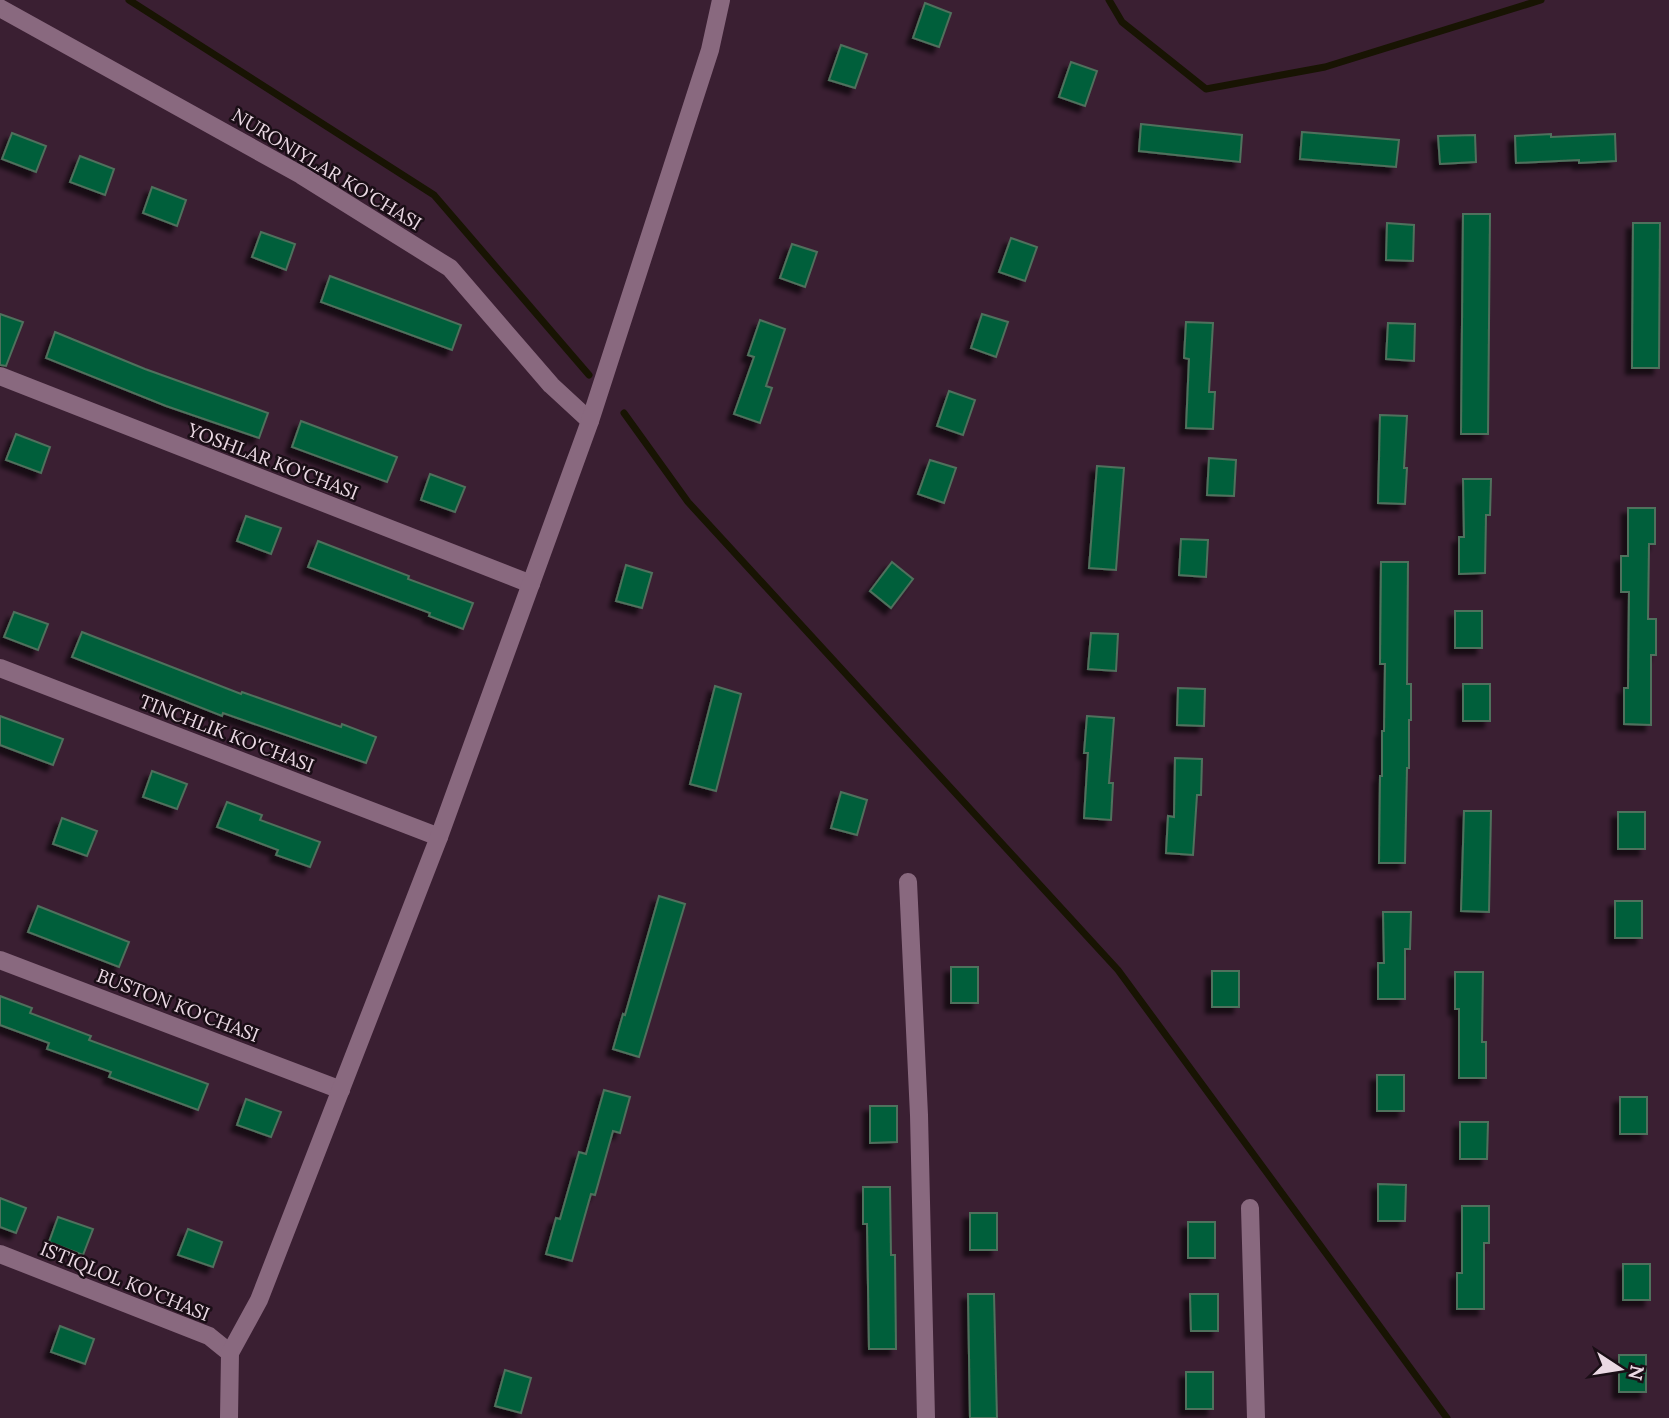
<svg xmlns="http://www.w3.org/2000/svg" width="1669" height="1418" font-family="Lora,serif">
<defs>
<filter id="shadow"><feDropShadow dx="-6" dy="6" stdDeviation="2" flood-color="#0009"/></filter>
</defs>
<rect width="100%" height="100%" fill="#3a1f32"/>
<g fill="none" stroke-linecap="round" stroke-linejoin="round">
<g stroke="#181403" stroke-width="7">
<polyline points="129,0 434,195 589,375"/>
<polyline points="1109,0 1122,22 1206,89 1325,67 1541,0"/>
<polyline points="624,413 688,502 1118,970 1447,1418"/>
</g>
</g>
<g fill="#045f3a" stroke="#4f715d" stroke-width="2" filter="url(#shadow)">
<polygon points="925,3 951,13 939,47 913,38"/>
<polygon points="841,45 867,54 855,88 829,80"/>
<polygon points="1071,62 1097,71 1085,106 1059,97"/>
<polygon points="1141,124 1242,135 1240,162 1139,151"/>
<polygon points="1302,132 1399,140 1396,167 1300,159"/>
<polygon points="12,133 46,146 36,172 2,159"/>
<polygon points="1551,134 1551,137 1615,134 1616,161 1579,163 1579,160 1516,163 1515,136"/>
<polygon points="1475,135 1476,162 1440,164 1438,136"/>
<polygon points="80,156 114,169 105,195 70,182"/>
<polygon points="152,187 186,200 177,226 143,213"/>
<polygon points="1463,214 1490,214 1488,434 1461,434"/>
<polygon points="1387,223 1414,225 1413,261 1386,260"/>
<polygon points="1633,223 1660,223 1659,368 1632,368"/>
<polygon points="261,232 295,244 286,270 252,257"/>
<polygon points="1011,238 1037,247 1025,281 999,272"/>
<polygon points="792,244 817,252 805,287 780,278"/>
<polygon points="330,276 461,325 452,350 321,302"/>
<polygon points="0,314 23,322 6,366 0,365"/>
<polygon points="982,314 1008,322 996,357 971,348"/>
<polygon points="760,320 785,329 766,386 772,388 760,423 734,414 754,357 748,355"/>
<polygon points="1186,322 1213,323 1209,392 1215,392 1213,429 1186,428 1189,359 1184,358"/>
<polygon points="1388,323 1415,324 1414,361 1386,359"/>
<polygon points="55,332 145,369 268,413 259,438 166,406 46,358"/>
<polygon points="949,391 975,400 963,435 937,426"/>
<polygon points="1380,415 1407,416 1404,468 1407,468 1405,504 1378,503"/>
<polygon points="301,421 397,457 387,482 292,447"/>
<polygon points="16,434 50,447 41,473 6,460"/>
<polygon points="1209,458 1236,460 1234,496 1207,495"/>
<polygon points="930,460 956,468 944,503 918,494"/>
<polygon points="1097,466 1124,468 1116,570 1089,568"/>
<polygon points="430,474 465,487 455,512 421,500"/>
<polygon points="1463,479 1491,479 1490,515 1486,515 1485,573 1459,574 1459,537 1464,537"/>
<polygon points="1628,508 1655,508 1655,544 1649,544 1648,619 1656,619 1656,655 1651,655 1651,725 1624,724 1624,688 1628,688 1629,592 1621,592 1621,556 1628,556"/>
<polygon points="246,516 281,528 271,554 237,541"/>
<polygon points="1181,539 1208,540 1206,577 1179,575"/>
<polygon points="318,541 409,576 408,579 473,603 463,629 429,616 430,613 308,567"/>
<polygon points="892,562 913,579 891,608 870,591"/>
<polygon points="1381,562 1408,562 1407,684 1411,684 1411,720 1409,720 1409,768 1407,768 1405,863 1379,863 1380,776 1382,776 1382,731 1384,731 1385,664 1380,664"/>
<polygon points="626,565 652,573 642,608 616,601"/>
<rect x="1455" y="611" width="27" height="37"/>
<polygon points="14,612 48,624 38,650 4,637"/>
<polygon points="82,632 241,694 242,692 341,727 342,724 376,737 366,763 223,713 222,716 72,657"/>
<polygon points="1091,633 1118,634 1116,671 1088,669"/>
<rect x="1463" y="684" width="27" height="37"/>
<polygon points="715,686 741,694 716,791 690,784"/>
<polygon points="1178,688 1205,689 1204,726 1177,725"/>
<polygon points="0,716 63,739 53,765 0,745"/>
<polygon points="1087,716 1114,718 1109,783 1113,783 1111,820 1084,818 1088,753 1084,753"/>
<polygon points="1175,758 1202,759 1201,795 1197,795 1193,855 1166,853 1168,816 1174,817"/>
<polygon points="152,771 187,784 177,809 143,797"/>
<polygon points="841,792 867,800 857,835 831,828"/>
<polygon points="227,802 262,815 260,820 320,842 310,867 276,855 278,850 217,827"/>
<polygon points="1464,811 1491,811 1489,912 1461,911"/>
<rect x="1618" y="812" width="27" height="37"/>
<polygon points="62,818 97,831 87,856 53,844"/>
<polygon points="659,896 685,904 639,1057 613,1049 623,1014 625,1015"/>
<rect x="1615" y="901" width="27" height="37"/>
<polygon points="38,906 129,942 119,967 28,932"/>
<polygon points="1383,912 1411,912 1410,949 1405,949 1405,999 1378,999 1378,963 1384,963"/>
<rect x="951" y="967" width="27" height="36"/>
<rect x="1212" y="971" width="27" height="36"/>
<polygon points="1455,972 1483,972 1482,1042 1486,1042 1486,1078 1459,1078 1459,1009 1455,1009"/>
<polygon points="0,996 32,1008 30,1013 91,1036 89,1040 208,1084 198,1110 109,1077 111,1072 47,1049 49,1043 0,1025"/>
<rect x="1377" y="1075" width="27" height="36"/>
<polygon points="604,1090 630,1097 620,1133 613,1131 595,1195 591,1194 572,1261 546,1254 556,1218 560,1219 579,1152 586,1154"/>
<rect x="1620" y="1097" width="27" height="37"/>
<polygon points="246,1099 281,1112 271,1137 237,1125"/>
<polygon points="870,1106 897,1106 897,1142 870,1143"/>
<polygon points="1460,1122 1488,1122 1487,1159 1460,1159"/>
<polygon points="1378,1184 1406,1185 1405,1221 1378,1221"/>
<polygon points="863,1187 890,1187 891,1255 895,1255 896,1349 869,1349 867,1224 863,1224"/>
<polygon points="0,1198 26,1208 16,1233 0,1227"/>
<polygon points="1462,1206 1489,1206 1489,1243 1484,1243 1484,1309 1457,1309 1457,1273 1462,1273"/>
<rect x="970" y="1213" width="27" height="37"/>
<polygon points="58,1217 93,1229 83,1255 49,1242"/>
<rect x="1188" y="1222" width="27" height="36"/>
<polygon points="188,1229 222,1242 213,1267 178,1255"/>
<rect x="1623" y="1264" width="27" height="36"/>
<polygon points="968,1294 994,1294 997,1418 970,1418"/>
<polygon points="1190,1294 1218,1294 1218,1331 1191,1331"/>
<polygon points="60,1326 94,1339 85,1364 51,1352"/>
<rect x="1619" y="1355" width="27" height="37"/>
<polygon points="505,1370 531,1378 521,1413 495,1406"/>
<rect x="1186" y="1372" width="27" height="37"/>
</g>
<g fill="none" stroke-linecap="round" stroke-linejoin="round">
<g stroke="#89697f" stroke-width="18">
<polyline points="0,8 301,175 450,268 551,385 590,421"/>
<polyline points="0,376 531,584"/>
<polyline points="0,668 439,837"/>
<polyline points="908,882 919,1115 926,1418"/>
<polyline points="0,960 341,1090"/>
<polyline points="1250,1208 1256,1418"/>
<polyline points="0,1254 209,1336 230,1353"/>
<polyline points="229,1418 230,1353 259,1300 439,837 590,421 710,50 721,0"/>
</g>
</g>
<g text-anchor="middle" stroke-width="5" stroke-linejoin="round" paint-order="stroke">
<g font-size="19" fill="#ebd9e4" stroke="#1a0e16">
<text transform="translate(327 169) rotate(31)" y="7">NURONIYLAR KO'CHASI</text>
<text transform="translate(273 461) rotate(21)" y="7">YOSHLAR KO'CHASI</text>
<text transform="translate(227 733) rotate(21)" y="7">TINCHLIK KO'CHASI</text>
<text transform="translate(178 1005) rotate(21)" y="7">BUSTON KO'CHASI</text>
<text transform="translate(125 1281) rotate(22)" y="7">ISTIQLOL KO'CHASI</text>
</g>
</g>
<g transform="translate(1620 1369) rotate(102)" stroke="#1a0e16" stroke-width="5" paint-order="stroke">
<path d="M0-5L12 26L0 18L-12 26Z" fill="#ebd9e4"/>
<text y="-10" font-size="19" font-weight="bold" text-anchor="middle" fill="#ebd9e4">N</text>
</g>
</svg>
